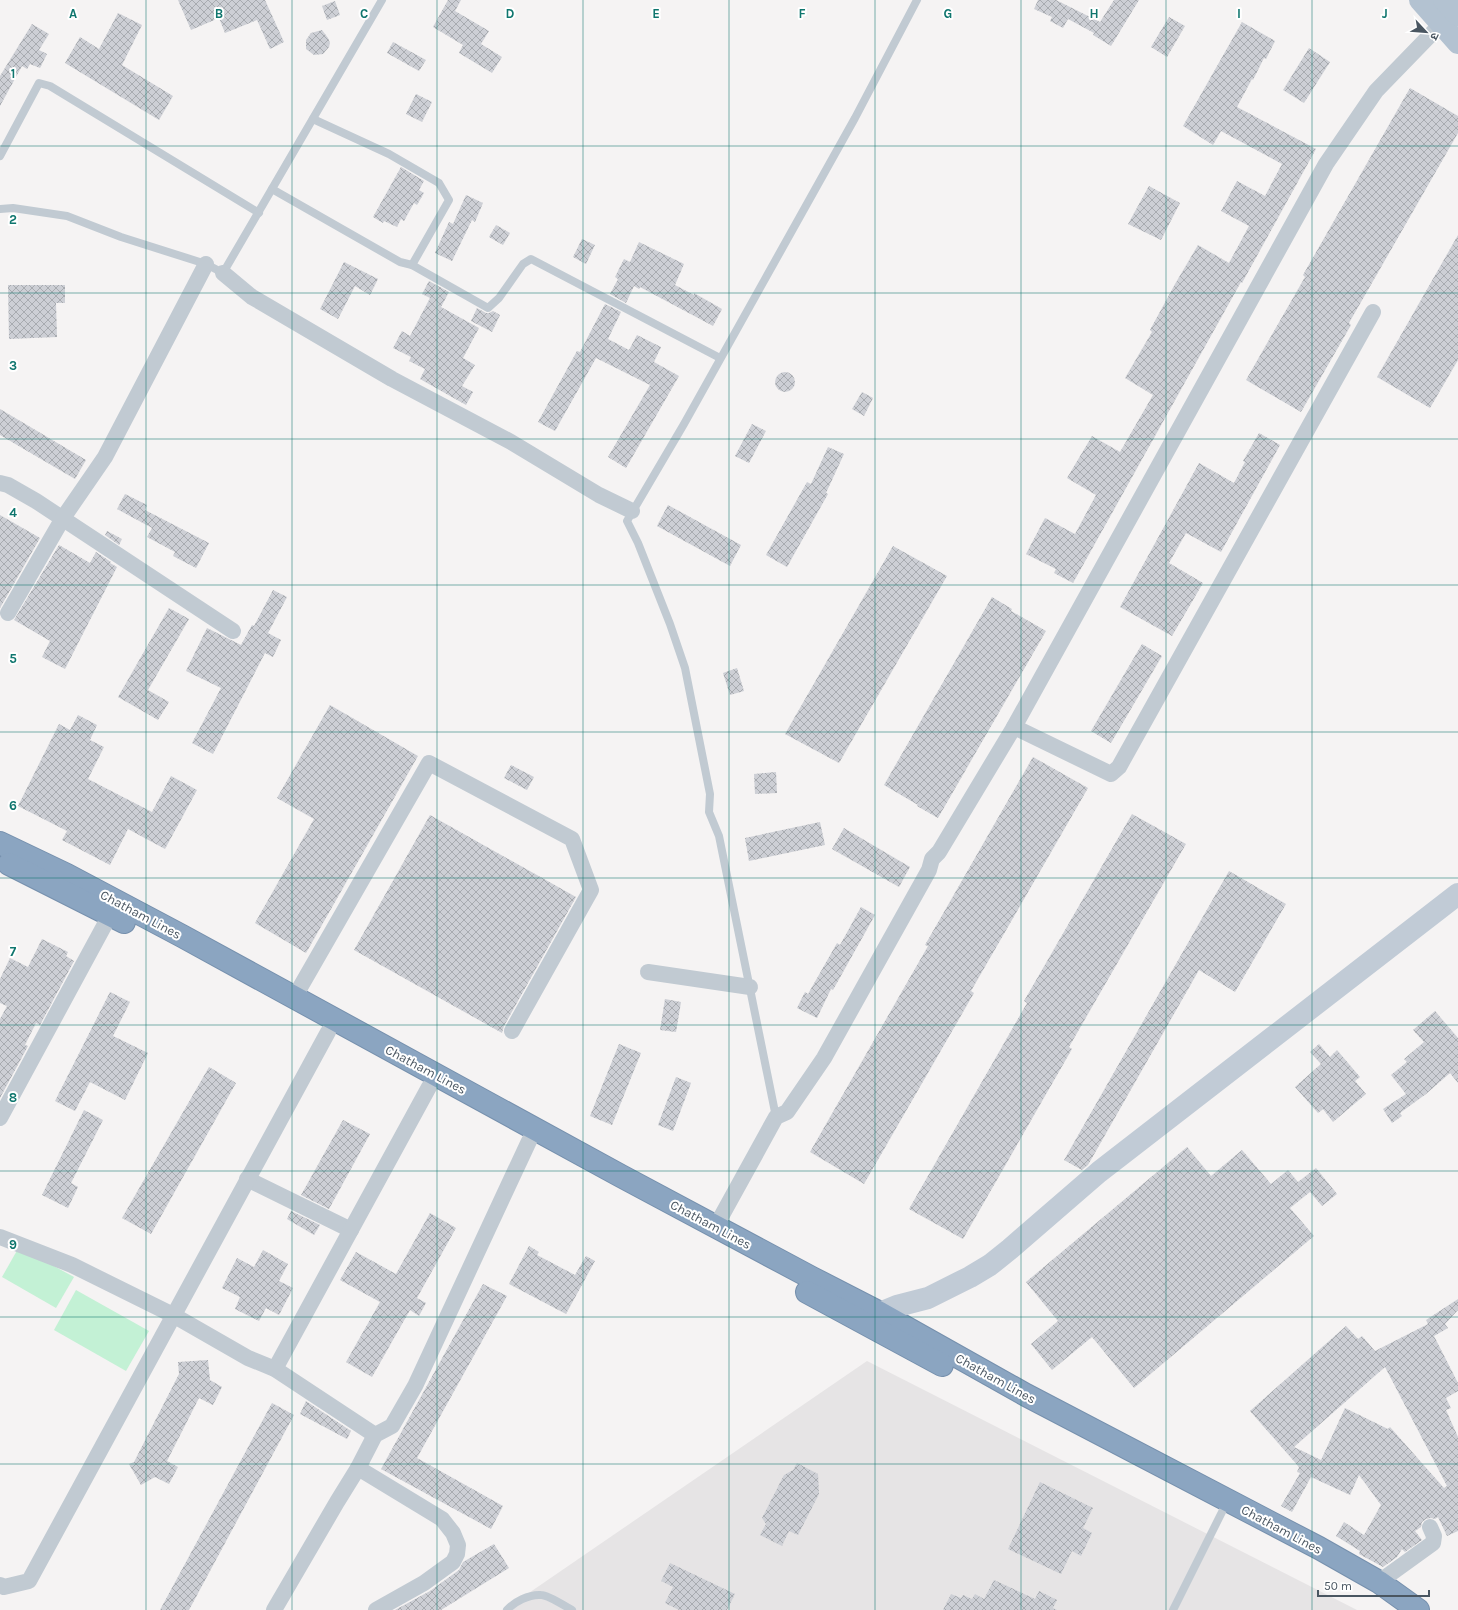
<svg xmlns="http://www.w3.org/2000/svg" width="1458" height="1610" font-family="Karla,'Noto Sans Devanagari',sans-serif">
<defs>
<pattern id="building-cross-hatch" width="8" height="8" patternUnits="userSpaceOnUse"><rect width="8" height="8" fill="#cdcfd5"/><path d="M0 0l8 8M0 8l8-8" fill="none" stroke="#a8abb0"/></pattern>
</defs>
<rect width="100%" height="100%" fill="#f5f3f3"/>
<polygon fill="#e6e4e5" points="867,1361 1357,1610 504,1610"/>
<g fill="#c3f1d5">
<polygon points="19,1247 74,1277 56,1308 2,1277"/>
<polygon points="76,1290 149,1331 126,1371 54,1330"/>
</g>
<g fill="url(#building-cross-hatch)" fill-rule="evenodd">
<polygon points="178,0 265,0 284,42 270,49 257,20 225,33 219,18 191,30"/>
<polygon points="448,0 461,0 455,11 489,31 481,44 502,57 492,73 459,53 463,45 433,27"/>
<polygon points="1038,0 1056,0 1100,22 1114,0 1139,0 1111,46 1093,35 1094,33 1068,19 1063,28 1050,21 1052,17 1034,9"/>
<polygon points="335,1 340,15 327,20 322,6"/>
<polygon points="118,13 142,25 122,65 173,96 159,120 65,63 80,37 99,49"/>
<polygon points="1169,17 1185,26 1167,57 1151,47"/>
<polygon points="1242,22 1275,41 1266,59 1264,58 1253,80 1252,79 1237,107 1316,149 1242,283 1241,282 1073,583 1054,573 1056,569 1026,554 1045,518 1075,534 1096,495 1067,478 1092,436 1120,452 1153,395 1125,378 1152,332 1150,330 1175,284 1198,245 1229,263 1249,226 1221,211 1237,181 1265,196 1282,164 1221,131 1213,145 1183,126"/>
<polygon points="32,24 49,34 39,50 47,54 40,68 30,64 27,69 22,66 0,106 0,76"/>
<polygon points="322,30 328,38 330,43 329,47 323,54 314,55 306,49 306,40 311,33"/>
<polygon points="393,42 426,60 419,71 387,53"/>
<polygon points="1309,48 1330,62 1304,103 1283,90"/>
<polygon points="1410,88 1458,116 1458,133 1349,323 1351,325 1301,412 1246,380 1305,277 1303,275"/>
<polygon points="416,94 432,102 422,122 406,114"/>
<polygon points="401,167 424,181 419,190 424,193 417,205 414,203 404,221 401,219 397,227 384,221 383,223 373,217"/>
<polygon points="1149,186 1180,203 1161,240 1128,224"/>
<polygon points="466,195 483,203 475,222 472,220 452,261 435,253 449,222 453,224"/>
<polygon points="496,225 510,233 503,245 489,237"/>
<polygon points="1458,235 1458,360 1430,408 1377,377"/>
<polygon points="582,239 595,245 586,264 573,257"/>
<polygon points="639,242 684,264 675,285 694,295 694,293 722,309 713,326 640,287 639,289 634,286 626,303 610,294 618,279 615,277 624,259 630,262"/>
<polygon points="344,262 378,279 370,295 355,286 338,319 320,309"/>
<polygon points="429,281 449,292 441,307 479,328 463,358 475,365 462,386 473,392 466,405 420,379 425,369 409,361 411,357 393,348 402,331 410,336 430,298 422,294"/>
<polygon points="8,285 65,285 65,303 56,303 57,337 9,339"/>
<polygon points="605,304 621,312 608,339 629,350 637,335 661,347 654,362 679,376 626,468 608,457 650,385 596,358 555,431 538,422 577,351 580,352"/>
<polygon points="477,308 486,313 489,313 493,311 500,315 492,332 471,321"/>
<circle cx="785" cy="382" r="10"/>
<polygon points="862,392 873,398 864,416 852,409"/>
<polygon points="0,409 86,460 75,479 0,435"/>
<polygon points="752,424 766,431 749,463 735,456"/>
<polygon points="1259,433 1280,445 1221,552 1186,533 1169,563 1203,583 1172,636 1120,607 1199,463 1234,483 1245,462 1243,461"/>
<polygon points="828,447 844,454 826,493 828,494 787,567 766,555 807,482 811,484"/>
<polygon points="125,494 147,505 145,510 209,543 196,568 173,556 175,552 147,537 152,528 117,509"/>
<polygon points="668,505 741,545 730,566 657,526"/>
<polygon points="0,515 40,538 0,608"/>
<polygon points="107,531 122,539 119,545 105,535"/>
<polygon points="59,545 90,563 96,552 111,562 110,563 117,567 65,669 42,657 50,641 14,620"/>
<polygon points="893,546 947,576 839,763 785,734"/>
<polygon points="273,590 287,597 268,633 281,640 273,657 265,653 213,754 192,743 221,688 186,671 207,628 241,645 252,625 254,626"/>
<polygon points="992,597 1012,609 1011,611 1046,631 938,818 917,806 918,805 884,785"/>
<polygon points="169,608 189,619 148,690 169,702 158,720 118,697"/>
<polygon points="1142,644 1162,656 1111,743 1091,731"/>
<polygon points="737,668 744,691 730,695 723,673"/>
<polygon points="330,705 418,756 306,953 255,923 314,819 277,798"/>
<polygon points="78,715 97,725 90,740 104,747 88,779 152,812 171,776 197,790 165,849 128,829 110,865 62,840 67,831 18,806 59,724 70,730"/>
<polygon points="1033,757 1088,788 971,991 974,993 864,1184 810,1152 928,946 925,945"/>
<polygon points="511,765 534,777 527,790 504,778"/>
<polygon points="776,772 777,793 755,794 754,774"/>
<polygon points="1132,814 1186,844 1069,1047 1072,1049 963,1239 909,1209 1027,1003 1024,1001"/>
<polygon points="430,815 576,897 504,1026 502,1033 354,950"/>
<polygon points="820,822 825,845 749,861 745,838"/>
<polygon points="844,828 910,867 899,887 832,849"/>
<polygon points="1229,871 1286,904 1235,992 1199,970 1088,1165 1082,1170 1064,1160"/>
<polygon points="861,907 875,915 833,990 831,989 817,1018 797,1008 805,992 808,994 837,943 840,945"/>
<polygon points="42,939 68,952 66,956 74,961 40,1025 36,1023 25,1045 28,1046 0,1098 0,1019 7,1006 0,1003 0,979 10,958 28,967"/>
<polygon points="110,992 130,1002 113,1036 148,1053 125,1100 90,1082 75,1111 55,1101"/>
<polygon points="665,999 681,1002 676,1032 660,1030"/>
<polygon points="1435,1011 1458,1038 1458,1083 1450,1073 1426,1094 1400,1113 1402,1116 1392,1123 1383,1109 1406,1094 1391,1075 1407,1062 1404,1059 1424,1042 1413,1030"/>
<polygon points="619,1044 641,1053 612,1125 590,1116"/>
<polygon points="1319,1044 1330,1057 1337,1050 1360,1077 1355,1081 1366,1094 1333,1122 1323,1109 1318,1113 1295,1087 1321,1064 1310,1052"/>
<polygon points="209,1067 236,1083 151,1234 122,1218"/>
<polygon points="676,1077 691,1083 673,1131 658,1125"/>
<polygon points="84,1110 103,1120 71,1183 78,1187 68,1208 42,1195"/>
<polygon points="343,1120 370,1134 329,1209 301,1195"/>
<polygon points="1187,1147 1211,1176 1242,1150 1271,1184 1288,1170 1298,1182 1316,1168 1337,1194 1322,1206 1310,1192 1290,1208 1314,1236 1134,1388 1092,1337 1052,1370 1031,1344 1058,1321 1026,1282"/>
<polygon points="291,1211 320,1225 314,1235 287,1219"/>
<polygon points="430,1213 456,1228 417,1298 426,1303 419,1316 410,1310 372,1377 346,1362 380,1302 340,1280 356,1252 396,1274"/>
<polygon points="529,1246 539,1252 537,1255 575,1275 586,1256 595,1261 566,1314 509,1284"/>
<polygon points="263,1250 288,1264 279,1281 293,1288 279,1315 266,1308 259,1321 235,1309 240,1297 222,1288 237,1258 254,1267"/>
<polygon points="483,1284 507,1296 417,1458 503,1506 491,1529 381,1469"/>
<path d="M 1458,1299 L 1458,1310 L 1445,1324 L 1448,1328 L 1434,1336 L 1458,1383 L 1458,1391 L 1446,1398 L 1451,1408 L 1446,1410 L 1458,1437 L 1458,1531 L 1447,1536 L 1438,1517 L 1435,1519 L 1431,1518 L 1426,1519 L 1422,1522 L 1421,1527 L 1415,1531 L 1422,1540 L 1405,1552 L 1402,1549 L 1397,1557 L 1383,1567 L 1359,1554 L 1360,1551 L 1336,1536 L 1344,1522 L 1364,1535 L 1381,1505 L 1359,1475 L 1350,1495 L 1311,1477 L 1292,1512 L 1281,1506 L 1300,1473 L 1297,1472 L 1299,1467 L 1250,1411 L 1346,1326 L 1358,1339 L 1362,1336 L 1375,1351 L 1428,1324 L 1426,1320 ZM 1385,1367 L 1447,1486 L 1444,1488 L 1390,1427 L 1388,1429 L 1345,1408 L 1321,1460 L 1294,1447 Z"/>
<polygon points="208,1360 210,1380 222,1387 213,1405 199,1398 167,1461 178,1467 169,1484 155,1477 141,1485 129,1464 134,1462 179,1374 178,1362"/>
<polygon points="306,1401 351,1431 347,1439 300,1414"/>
<polygon points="272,1403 294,1415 189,1610 160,1610"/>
<polygon points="797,1463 818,1474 819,1494 798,1535 789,1531 782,1546 760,1535 766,1524 762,1518 784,1475 793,1470"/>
<polygon points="1040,1482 1093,1508 1083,1528 1092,1533 1081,1556 1072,1551 1061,1574 1008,1549"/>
<polygon points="494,1544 509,1568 441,1610 395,1610 430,1591 459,1570 463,1562"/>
<polygon points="670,1563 735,1594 727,1610 679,1610 665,1603 673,1587 661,1581"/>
<polygon points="994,1580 1035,1599 1039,1591 1057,1600 1053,1608 1057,1610 943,1610 951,1594 961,1598 963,1595 972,1599 975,1594 984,1599"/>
</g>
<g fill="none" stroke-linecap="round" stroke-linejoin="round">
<g stroke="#7690ad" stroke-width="24">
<g id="highway">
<polyline points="0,843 67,875 182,936 621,1176 812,1278 880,1313 1026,1395 1319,1548 1379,1582 1418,1610"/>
<polyline points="9,864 124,922"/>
<polyline points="807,1292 942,1365"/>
</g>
</g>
<g stroke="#c1cad2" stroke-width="8">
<polyline points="313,119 389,154 439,183 449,200 412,265"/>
<polyline points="0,156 39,83 50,86 259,213"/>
<polyline points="272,189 400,262 412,265 488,308 499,298 523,264 531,259 720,358"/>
<polyline points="0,209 13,208 67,216 121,237 206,264 223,273 382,0"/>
<polyline points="776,1117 719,836 709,812 710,794 685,668 670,624 638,543 627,521 684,424 855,118 917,0"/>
<path d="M 507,1610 C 514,1602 529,1594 541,1595 C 548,1595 565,1606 572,1610"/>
<polyline points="1173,1610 1227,1502"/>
</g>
<g stroke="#c1cad2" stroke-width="16">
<polyline points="223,273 252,297 392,379 511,442 599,495 632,511"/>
<polyline points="0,483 8,485 36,501 233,631"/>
<polyline points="8,613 63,518 105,457 206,264"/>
<polyline points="1014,727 1111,774 1119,767 1373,312"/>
<polyline points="648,972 750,987"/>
<polyline points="294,998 429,763 572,839 591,890 512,1031"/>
<polyline points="0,1118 110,915"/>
<polyline points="247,1179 351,1230"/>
<polyline points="716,1226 776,1117 787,1112 824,1058 929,870 932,859 939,852 1014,727 1326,164 1376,91 1441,24"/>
<polyline points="0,1237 72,1265 173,1315 248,1358 275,1369 375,1435"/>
<polyline points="275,1369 429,1087"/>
<polyline points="358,1468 442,1519 453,1533 458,1545 457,1554 453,1562 424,1583 376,1610"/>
<polyline points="1379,1582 1433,1543 1434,1536 1430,1527"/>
<polyline points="0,1585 4,1587 29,1581 328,1032"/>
<polyline points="274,1610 337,1502 358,1468 375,1435 392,1426 415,1386 529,1141"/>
</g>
<polyline stroke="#c1cbd6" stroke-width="22" points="868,1324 880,1313 897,1306 928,1298 970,1277 990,1265 1010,1249 1099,1172 1458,894"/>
<g stroke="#b3c2d1" stroke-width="22">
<polyline points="1420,0 1458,43"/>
<polyline points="1444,0 1458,15"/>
</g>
<use href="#highway" stroke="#8ba5c1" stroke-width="22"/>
</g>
<path fill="none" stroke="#0f766e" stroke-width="1" stroke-opacity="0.55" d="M 146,0 L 146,1610M 292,0 L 292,1610M 437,0 L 437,1610M 583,0 L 583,1610M 729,0 L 729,1610M 875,0 L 875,1610M 1021,0 L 1021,1610M 1166,0 L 1166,1610M 1312,0 L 1312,1610M 0,146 L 1458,146M 0,293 L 1458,293M 0,439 L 1458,439M 0,585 L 1458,585M 0,732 L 1458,732M 0,878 L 1458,878M 0,1025 L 1458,1025M 0,1171 L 1458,1171M 0,1317 L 1458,1317M 0,1464 L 1458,1464"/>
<g text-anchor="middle" stroke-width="4" stroke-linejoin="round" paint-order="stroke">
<g font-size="13" fill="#4a5661" stroke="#fff">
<text transform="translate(141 914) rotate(28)" y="5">Chatham Lines</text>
<text transform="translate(426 1069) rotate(28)" y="5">Chatham Lines</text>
<text transform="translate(711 1224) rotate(28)" y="5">Chatham Lines</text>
<text transform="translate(996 1378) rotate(29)" y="5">Chatham Lines</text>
<text transform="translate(1282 1529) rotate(28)" y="5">Chatham Lines</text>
</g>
</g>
<g font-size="13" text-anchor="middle" font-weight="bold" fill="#0f766e" stroke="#fff" stroke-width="4" stroke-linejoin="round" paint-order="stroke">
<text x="73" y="18">A</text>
<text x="219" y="18">B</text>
<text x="364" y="18">C</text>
<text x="510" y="18">D</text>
<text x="656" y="18">E</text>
<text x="802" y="18">F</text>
<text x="948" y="18">G</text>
<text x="1094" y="18">H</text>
<text x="1239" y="18">I</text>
<text x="1385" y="18">J</text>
<text x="13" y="78">1</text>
<text x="13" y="224">2</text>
<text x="13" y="370">3</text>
<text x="13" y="517">4</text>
<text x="13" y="663">5</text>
<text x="13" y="810">6</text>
<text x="13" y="956">7</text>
<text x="13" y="1102">8</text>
<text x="13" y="1249">9</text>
</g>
<g transform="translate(1426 32) rotate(116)" stroke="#ffffff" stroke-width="3" paint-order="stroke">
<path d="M0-3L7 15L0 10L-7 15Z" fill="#4a5661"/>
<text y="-6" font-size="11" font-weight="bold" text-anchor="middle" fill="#4a5661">उ</text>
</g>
<path d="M1318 1590v6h111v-6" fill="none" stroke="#4a5661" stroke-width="2"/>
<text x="1324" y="1590" font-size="12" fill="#4a5661" stroke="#ffffff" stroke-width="3" paint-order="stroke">50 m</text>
</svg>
